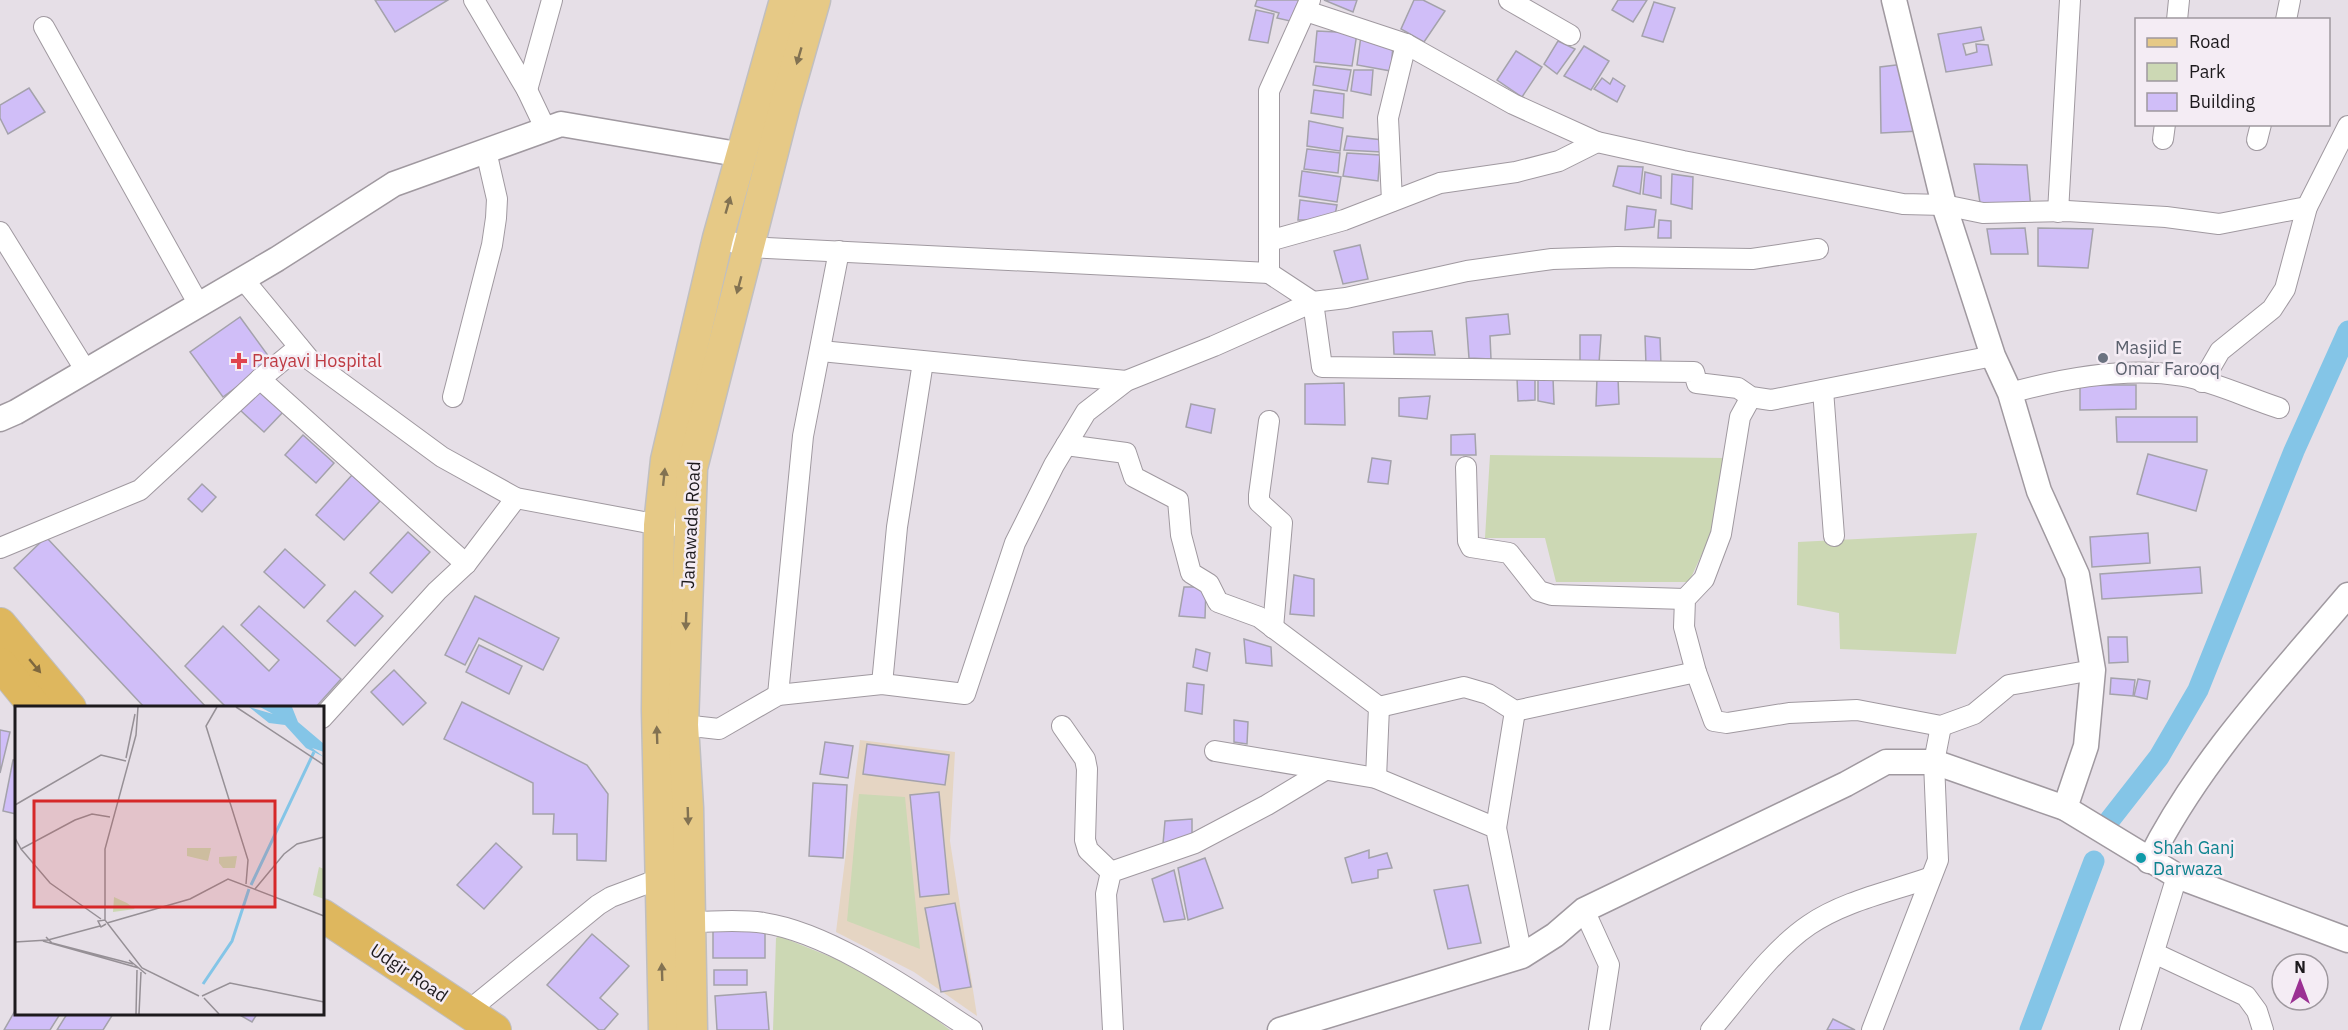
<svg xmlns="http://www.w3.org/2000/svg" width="2348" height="1030" font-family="'IBM Plex Sans',sans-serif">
<rect width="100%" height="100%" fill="#e6dfe7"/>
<polygon fill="#e5d5c3" points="860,740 955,752 950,841 977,1016 914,972 836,932"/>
<g fill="#ccd8b4">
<polygon points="1490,455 1725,458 1712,532 1689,582 1556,582 1545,538 1485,538"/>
<polygon points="1977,533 1956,654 1840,649 1839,613 1797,605 1798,542"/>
<polygon points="859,794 905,797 920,949 847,921"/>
<polygon points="779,936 836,959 907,997 950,1030 773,1030 776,938"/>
</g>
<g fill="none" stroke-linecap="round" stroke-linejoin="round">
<g stroke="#84c5e7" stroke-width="21">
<polyline points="2109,821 2159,757 2198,690 2294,451 2348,331"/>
<polyline points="2030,1030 2094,861"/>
</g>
</g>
<g fill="#d0bef8" stroke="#a4a2ab" stroke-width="1.5">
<polygon points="375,0 448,0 395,32"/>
<polygon points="1257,0 1299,0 1290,21 1277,18 1279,13 1255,6"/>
<polygon points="1324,0 1357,0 1353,12"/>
<polygon points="1414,0 1423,0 1445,11 1424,42 1401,29"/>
<polygon points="1618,0 1647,0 1633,22 1612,10"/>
<polygon points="1654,2 1675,8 1663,42 1642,36"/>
<polygon points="1256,10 1274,14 1268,43 1249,40"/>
<polygon points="1981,27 1984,40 1963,44 1966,55 1977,52 1976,44 1988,45 1992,65 1946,72 1938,34"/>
<polygon points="1317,31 1357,33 1352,66 1314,62"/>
<polygon points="1361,36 1393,45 1391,71 1357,65"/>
<polygon points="1558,41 1575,49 1557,74 1544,64"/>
<polygon points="1584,46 1609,61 1591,90 1564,76"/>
<polygon points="1516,51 1542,67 1522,97 1497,80"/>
<polygon points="1904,64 1919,131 1881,133 1880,67"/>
<polygon points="1316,66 1351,70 1347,91 1313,85"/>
<polygon points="1354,70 1373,70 1371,95 1351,91"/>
<polygon points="1602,78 1610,84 1613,78 1625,86 1617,102 1594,89"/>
<polygon points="29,88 45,112 8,134 0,118 0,105"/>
<polygon points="1314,90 1344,94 1343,118 1311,113"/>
<polygon points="1309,121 1343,128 1340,151 1307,146"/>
<polygon points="1347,136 1383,140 1382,152 1344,150"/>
<polygon points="1307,149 1340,153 1338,173 1304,169"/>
<polygon points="1347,153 1380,155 1378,181 1343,176"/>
<polygon points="1974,164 2027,165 2031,209 1981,209"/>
<polygon points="1618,166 1643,167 1640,194 1613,186"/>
<polygon points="1302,171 1341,177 1337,202 1299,196"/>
<polygon points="1645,172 1661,176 1661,198 1643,194"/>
<polygon points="1672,174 1693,177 1692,209 1671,204"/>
<polygon points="1300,200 1337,205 1334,220 1298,220"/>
<polygon points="1627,206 1656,210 1654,227 1625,230"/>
<polygon points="1659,220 1671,221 1671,238 1658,238"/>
<polygon points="2025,228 2028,254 1991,254 1987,229"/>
<polygon points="2038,228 2093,229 2088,268 2038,266"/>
<polygon points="1360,245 1368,279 1343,284 1334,251"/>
<polygon points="1508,314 1510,334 1490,336 1491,359 1469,358 1466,318"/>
<polygon points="240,317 272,361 223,397 190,352"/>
<polygon points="1432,331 1435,355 1394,354 1393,332"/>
<polygon points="1580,335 1601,335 1599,363 1580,362"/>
<polygon points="1645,336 1660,338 1661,365 1646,365"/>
<polygon points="1535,377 1535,400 1518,401 1517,378"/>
<polygon points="1553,378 1554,404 1538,401 1538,379"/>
<polygon points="1597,378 1618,378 1619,404 1596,406"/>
<polygon points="1344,383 1345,425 1305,424 1305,384"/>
<polygon points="2080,385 2136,385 2136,409 2080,410"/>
<polygon points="259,389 284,411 264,432 240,410"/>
<polygon points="1430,396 1427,419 1399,416 1399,398"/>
<polygon points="1191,404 1215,409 1211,433 1186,427"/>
<polygon points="2116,417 2197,417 2197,442 2117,442"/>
<polygon points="1475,434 1476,455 1451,455 1451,435"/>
<polygon points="303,435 334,463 316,483 285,455"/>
<polygon points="2148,454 2207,470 2196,511 2137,494"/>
<polygon points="1372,458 1391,461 1388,484 1368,482"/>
<polygon points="352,475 380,501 344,540 316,515"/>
<polygon points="202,484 216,497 202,512 188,499"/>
<polygon points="408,532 430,552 392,593 370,573"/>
<polygon points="2148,533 2150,563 2092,567 2090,537"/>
<polygon points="46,537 207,708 145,708 14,568"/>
<polygon points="285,549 325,585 304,608 264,572"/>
<polygon points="2200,567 2202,593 2102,599 2100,574"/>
<polygon points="1294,575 1314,579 1314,616 1290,614"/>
<polygon points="1184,587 1206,587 1205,618 1179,616"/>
<polygon points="355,591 383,616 355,646 327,621"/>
<polygon points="475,596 559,638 543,670 479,638 465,665 445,655"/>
<polygon points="259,606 341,679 315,708 227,708 185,666 223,626 269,671 279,660 241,625"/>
<polygon points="2108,637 2127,637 2128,662 2109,663"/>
<polygon points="1244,639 1271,647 1272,666 1246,663"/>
<polygon points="479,645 522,666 509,694 466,672"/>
<polygon points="1196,649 1210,653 1207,671 1193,667"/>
<polygon points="394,670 426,703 403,725 371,692"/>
<polygon points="2111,678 2135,680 2133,696 2110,694"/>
<polygon points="2138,679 2150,681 2147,699 2134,696"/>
<polygon points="1187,683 1204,685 1202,714 1185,711"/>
<polygon points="462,702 587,765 608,794 606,861 577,860 577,834 553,834 554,814 533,814 533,783 444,739"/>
<polygon points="1234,720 1248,722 1247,744 1234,742"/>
<polygon points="0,730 10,732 0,773"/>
<polygon points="825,742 853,746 848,778 820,774"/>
<polygon points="867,744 949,755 945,785 863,774"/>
<polygon points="13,760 16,760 16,814 3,811"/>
<polygon points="813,783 847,785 843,858 809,856"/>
<polygon points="939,792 949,894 920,897 910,795"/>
<polygon points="1192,819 1192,840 1163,844 1165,821"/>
<polygon points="496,843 522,867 484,909 457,885"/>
<polygon points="1369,850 1369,858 1387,853 1392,868 1378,870 1378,878 1352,883 1345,858"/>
<polygon points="1205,858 1223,908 1188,920 1178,868"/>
<polygon points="1174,870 1185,919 1164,922 1152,879"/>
<polygon points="1468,885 1481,943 1448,949 1434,890"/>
<polygon points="955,903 971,987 941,992 925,908"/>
<rect x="713" y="929" width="52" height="29"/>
<polygon points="592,934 629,966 600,998 618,1014 604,1030 599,1030 547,985"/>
<rect x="714" y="970" width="33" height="15"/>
<polygon points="766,992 769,1030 717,1030 715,996"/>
<polygon points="16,1009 16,1014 60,1014 50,1030 4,1030"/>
<polygon points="67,1014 113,1014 103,1030 57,1030"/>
<polygon points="238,1014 257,1014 252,1022"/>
<polygon points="1833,1019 1855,1030 1827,1030"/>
</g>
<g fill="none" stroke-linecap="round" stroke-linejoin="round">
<g stroke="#a099a0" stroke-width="22">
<g id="minor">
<polyline points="474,0 527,90 546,130"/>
<polyline points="1509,0 1570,35"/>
<polyline points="1306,11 1406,44 1513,104 1597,142 1683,161 1903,204 1944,205 1983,213 2067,211 2166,217 2219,224 2307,207"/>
<polyline points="2177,20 2179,0"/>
<polyline points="2286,20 2290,0"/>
<polyline points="44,27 199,305"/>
<polyline points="527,90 552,0"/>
<polyline points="2163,139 2165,124"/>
<polyline points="2257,140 2261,124"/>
<polyline points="1392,201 1388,118 1406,44"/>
<polyline points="2058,212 2070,0"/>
<polyline points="0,232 86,371"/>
<polyline points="718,238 749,247 1269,273 1269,91 1310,0"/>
<polyline points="1269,241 1344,220 1440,183 1516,172 1559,161 1597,142"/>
<polyline points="1269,273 1313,302 1322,367 1694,372 1697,383 1738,388 1751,397 1771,400 1993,356"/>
<polyline points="243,279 310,360 442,457 516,498 670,527"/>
<polyline points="821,351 1126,381"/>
<polyline points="260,379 466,564"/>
<polyline points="2202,382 2220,351 2272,309 2285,289 2307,207 2348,126"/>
<polyline points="1823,390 1834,536"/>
<path d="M 2010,393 C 2064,378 2127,366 2183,376 C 2215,382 2248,398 2279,408"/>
<polyline points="453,397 492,245 496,218 497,199 486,151"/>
<polyline points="1751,397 1740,417 1721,534 1704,579 1685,599 1684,627 1696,672 1714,721 1727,723 1789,713 1857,710 1941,726 1974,714 2009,685 2093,670"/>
<polyline points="1269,421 1259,495 1259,502 1282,523 1273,628"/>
<polyline points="1066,445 1126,453 1134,477 1178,500 1181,535 1191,573 1209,584 1218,602 1259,617 1379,707 1376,778"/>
<polyline points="1466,467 1468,541 1471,547 1509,553 1539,591 1552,595 1685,599"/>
<polyline points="0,548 140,490 260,379 299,347"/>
<polyline points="882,684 897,527 923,362"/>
<polyline points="778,695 803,436 839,251"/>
<polyline points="1379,707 1464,687 1488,694 1515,711 1696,672"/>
<polyline points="322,718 437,591 466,564 516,498"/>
<polyline points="683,725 719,729 778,695 882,684 965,694 1015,543 1054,465 1086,412 1126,381 1214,346 1313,302 1346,298 1467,271 1552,259 1617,257 1752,259 1818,249"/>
<polyline points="1062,726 1085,759 1087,769 1085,840 1088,850 1111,872"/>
<polyline points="1215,751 1376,778 1496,828 1522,956"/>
<polyline points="1496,828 1515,711"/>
<polyline points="1584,910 1609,965 1599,1030"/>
<path d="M 690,922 C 714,922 740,919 764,923 C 831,933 915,993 972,1030"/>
<polyline points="2154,953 2246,996 2257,1011 2263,1030"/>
<polyline points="467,1012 598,905 611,897 659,879"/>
<polyline points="1113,1030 1106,894 1111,872 1195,843 1267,805 1325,770"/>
<path d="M 1711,1030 C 1740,996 1772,950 1809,925 C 1844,901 1889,892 1929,878"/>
<polyline points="1872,1030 1938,860 1934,762 1941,726"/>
<polyline points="2130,1030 2177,876"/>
</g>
</g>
<g stroke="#a099a0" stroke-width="27">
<g id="tertiary">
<polyline points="1894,0 1944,205 1993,356 2010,393 2039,491 2077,575 2093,670 2086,746 2065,808"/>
<polyline points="0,419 16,412 277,259 394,184 561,124 743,155"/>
<path d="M 2149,861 C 2199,761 2276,680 2348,595"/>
<polyline points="1280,1030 1522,956 1555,935 1584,910 1846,784 1886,762 1934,762 2065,808 2177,876 2348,940"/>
</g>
</g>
<g stroke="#c0bfc0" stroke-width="33">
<g id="primary">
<polyline points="664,1030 657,710 659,525 666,460 718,238 785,0"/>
<polyline points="692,1030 688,808 683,725 692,468 785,105 815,0"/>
</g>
</g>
<g stroke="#c0bfc0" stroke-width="34">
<g id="trunk">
<polyline points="0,624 70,708"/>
<polyline points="0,664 36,708"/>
<polyline points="322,915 495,1030"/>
</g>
</g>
<use href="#minor" stroke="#fff" stroke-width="20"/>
<use href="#tertiary" stroke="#fff" stroke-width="24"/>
<use href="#primary" stroke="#e6c986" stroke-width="30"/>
<use href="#trunk" stroke="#deb75e" stroke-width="32"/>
</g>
<defs><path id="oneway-solid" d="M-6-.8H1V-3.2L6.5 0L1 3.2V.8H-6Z" transform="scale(1.5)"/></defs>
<g fill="#827252">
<use href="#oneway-solid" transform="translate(799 56) rotate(106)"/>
<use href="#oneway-solid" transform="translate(728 205) rotate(-74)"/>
<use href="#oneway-solid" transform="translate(739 285) rotate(105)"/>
<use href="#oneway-solid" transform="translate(664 477) rotate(-84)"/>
<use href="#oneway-solid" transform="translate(686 621) rotate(92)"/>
<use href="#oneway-solid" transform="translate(657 735) rotate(-92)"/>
<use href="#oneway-solid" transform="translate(688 816) rotate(88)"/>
<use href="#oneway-solid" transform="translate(662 972) rotate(-92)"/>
</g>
<use fill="#7e683e" href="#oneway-solid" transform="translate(35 666) rotate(50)"/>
<circle fill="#6b7280" stroke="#f4ecf4" stroke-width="2" cx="2103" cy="358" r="6"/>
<path fill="#e0444e" stroke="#f4ecf4" stroke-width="2" d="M236 352h6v6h6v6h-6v6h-6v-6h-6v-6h6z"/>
<circle fill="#0f9aa8" stroke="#f4ecf4" stroke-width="2" cx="2141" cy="858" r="6"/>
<g text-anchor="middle" stroke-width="5" stroke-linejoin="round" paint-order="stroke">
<g font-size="18" fill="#5b616d" stroke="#f4ecf4" text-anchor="start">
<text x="2115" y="354">Masjid E<tspan x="2115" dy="21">Omar Farooq</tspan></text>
</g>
<g font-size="18" fill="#be3a42" stroke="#f4ecf4" text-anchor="start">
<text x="252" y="367">Prayavi Hospital</text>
</g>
<g font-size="18" fill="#1d1a1d" stroke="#f4ecf4">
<text transform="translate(691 525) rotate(-87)" y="6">Janawada Road</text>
<text transform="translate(409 973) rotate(34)" y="6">Udgir Road</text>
</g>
<g font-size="18" fill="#0d838f" stroke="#f4ecf4" text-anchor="start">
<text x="2153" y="854">Shah Ganj<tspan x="2153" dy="21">Darwaza</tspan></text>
</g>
</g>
<g transform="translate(15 706)">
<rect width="309" height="309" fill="#e6dfe7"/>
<path d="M 172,142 L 196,142 L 193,155 L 172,150 ZM 222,150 L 220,162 L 208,162 L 204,157 L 204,151 ZM 304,161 L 309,163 L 309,193 L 298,189 ZM 99,191 L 112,197 L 120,203 L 98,206 Z" fill="#ccd8b4"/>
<path d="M 234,1 L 258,8 L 245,1 L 277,1 L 283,16 L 309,38 L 309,46 L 297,42 L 309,51 L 291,42 L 270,19 L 254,17 Z" fill="#84c5e7"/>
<path fill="none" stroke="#84c5e7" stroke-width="3" d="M 236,179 L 299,46M 188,278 L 217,235 L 234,183"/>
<path fill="none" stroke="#969096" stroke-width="1.5" d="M 202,1 L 191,20 L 233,154 L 231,178M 221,1 L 309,59M 111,52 L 120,8M 0,99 L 86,49 L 111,55M 0,132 L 6,143 L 60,114 L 77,108 L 95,111M 6,143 L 35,177 L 86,213M 240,183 L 269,148 L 282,138 L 309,131M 90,214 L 90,143 L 121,29 L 123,1M 92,217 L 175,193 L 213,173 L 309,210M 91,218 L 86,221 L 83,215 L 90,214 L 127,262 L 184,290M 31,231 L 37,237 L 118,258M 28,235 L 124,262M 0,236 L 33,234 L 85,220M 114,254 L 131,268M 187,290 L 215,277 L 309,296M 189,292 L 204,308M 121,308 L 122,264M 124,308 L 126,266"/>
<path fill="#d62828" fill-opacity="0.15" stroke="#d62828" stroke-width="3" d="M 19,95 L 260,95 L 260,201 L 19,201 Z"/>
<rect width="309" height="309" fill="none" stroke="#1d1a1d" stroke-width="3"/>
</g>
<rect x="2135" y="18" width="195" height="108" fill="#f4ecf4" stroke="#9e989e" stroke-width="1.5"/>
<rect x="2147" y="38" width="30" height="9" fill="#e6c986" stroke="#9e989e" stroke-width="1.5"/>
<text x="2189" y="48" font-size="18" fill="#1d1a1d">Road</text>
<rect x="2147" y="63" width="30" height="18" fill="#ccd8b4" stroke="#9e989e" stroke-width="1.5"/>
<text x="2189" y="78" font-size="18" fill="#1d1a1d">Park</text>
<rect x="2147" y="93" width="30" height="18" fill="#d0bef8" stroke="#9e989e" stroke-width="1.5"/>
<text x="2189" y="108" font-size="18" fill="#1d1a1d">Building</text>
<g transform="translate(2300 982)"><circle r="28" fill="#f4ecf4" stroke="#9e989e" stroke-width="1.5"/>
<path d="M0-4.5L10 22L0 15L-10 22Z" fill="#9b3193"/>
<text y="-9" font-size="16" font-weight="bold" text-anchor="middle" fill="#1d1a1d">N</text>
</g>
</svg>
